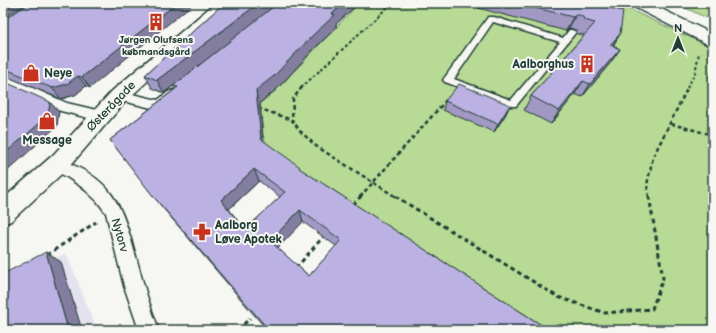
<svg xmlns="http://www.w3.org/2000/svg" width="716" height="333" font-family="'Balsamiq Sans',sans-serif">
<rect width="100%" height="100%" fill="#f6f6f2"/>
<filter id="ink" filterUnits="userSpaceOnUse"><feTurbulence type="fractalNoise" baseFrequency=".025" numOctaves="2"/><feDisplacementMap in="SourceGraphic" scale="8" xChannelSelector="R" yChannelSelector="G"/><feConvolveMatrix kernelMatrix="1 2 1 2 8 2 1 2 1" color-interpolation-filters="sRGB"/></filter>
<g filter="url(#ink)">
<polygon fill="#e4e2ee" points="66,253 97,330 3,330 3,289"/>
<g fill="#b7da95" stroke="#6b8c64">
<polygon points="359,3 616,3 713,48 713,74 709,73 713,102 713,330 528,330 270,154 263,135 259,103 277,89"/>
<polygon points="675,3 713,3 713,21"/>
</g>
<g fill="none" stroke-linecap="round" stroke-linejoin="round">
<g stroke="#1f3d34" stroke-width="3">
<path id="service" d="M 488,17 L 494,17 L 563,38 L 569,30 L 572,30 L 576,32 L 516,106 L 510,106 L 445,82 L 443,80 ZM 493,22 L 560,42 L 511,100 L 454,79 Z"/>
</g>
<g stroke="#1f3d34" stroke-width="3">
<g id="pedestrian">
<polygon points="3,75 67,103 105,112 107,116 105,120 100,121 57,110 3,85"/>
<path d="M 173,90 L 178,92 L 180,95 C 176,102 167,108 160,110 L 114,99 L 112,96 L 114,93 L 119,91 L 158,100 L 168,92 Z"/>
<path d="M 57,159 C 115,178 122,207 137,260 C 143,284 150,307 159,330 L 139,330 L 124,286 L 106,213 L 97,201 L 83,188 L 67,177 L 51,169 L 49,165 L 51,161 Z"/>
</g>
</g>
<g stroke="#1f3d34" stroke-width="3">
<polygon id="tertiary" points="215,3 232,3 126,101 69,167 11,221 3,224 3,199 53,155 112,91"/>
</g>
<g stroke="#1f3d34" stroke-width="3">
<polygon id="secondary" points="629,3 649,3 713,34 713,45 707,44 632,6"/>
</g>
<g stroke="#1f3d34" stroke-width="2" stroke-dasharray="3 2.5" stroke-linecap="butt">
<polyline points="301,88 392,3"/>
<polyline points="687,88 695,73 699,53"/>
</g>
<g stroke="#1f3d34" stroke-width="2.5" stroke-dasharray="4 3" stroke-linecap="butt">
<polyline points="302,87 293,99 292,120 301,132 316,146 396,197"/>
<polyline points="258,108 292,120"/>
<polyline points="671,124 713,135"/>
<polyline points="360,197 449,97"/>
<polyline points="649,197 647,185 653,157 688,87"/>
</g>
<g stroke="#1f3d34" stroke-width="3" stroke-dasharray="4.5 3.5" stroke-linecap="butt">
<polyline points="395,196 558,297 605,313 652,309 663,278 649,196"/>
<polyline points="353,205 361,196"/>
<polyline points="47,255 96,222"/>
<polyline points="296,268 323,237"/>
<polyline points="238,330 250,318"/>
</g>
<use href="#service" fill="#f6f6f2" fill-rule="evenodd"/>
<use href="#pedestrian" fill="#f6f6f2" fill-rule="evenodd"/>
<use href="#tertiary" fill="#f6f6f2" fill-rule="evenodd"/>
<use href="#secondary" fill="#f6f6f2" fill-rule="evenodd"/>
</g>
<g fill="#a199c3" stroke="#1f3d34" fill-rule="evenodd">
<polygon points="30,3 90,88 86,86 75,95 61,99 3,75 3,20"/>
<path d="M 224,3 L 359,3 L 336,24 L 336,28 L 316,47 L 277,89 L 260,103 L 263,141 L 300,169 L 549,330 L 267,330 L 162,207 L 110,140 L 175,89 L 173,86 L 256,21 L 164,93 L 152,88 L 145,75 ZM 259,181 L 280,197 L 245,230 L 229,209 ZM 303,222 L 336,246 L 309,276 L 277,248 Z"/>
<polygon points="480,3 582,3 582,4 620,34 613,46 620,49 611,62 582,97 575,94 551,124 524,110 531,96 584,35 577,34 577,31 573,29 569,28 566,31 478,8"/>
<polygon points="445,101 506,114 494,132 443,110"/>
</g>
<g fill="#837d9f" stroke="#1f3d34">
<polygon points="3,3 28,3 3,18"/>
<polygon points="177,3 194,3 90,88 82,77"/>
<polygon points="259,3 279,3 164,93 157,80"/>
<polygon points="344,3 359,3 336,24 336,28 316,47 277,89 260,103 264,151 261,139 256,90 332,14"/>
<polygon points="576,15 569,28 566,31 573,17"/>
<polygon points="620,34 611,48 610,45"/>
<polygon points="620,49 611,62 582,97 590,84"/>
<polygon points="78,76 86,86 75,95 61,99 52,88"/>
<polygon points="583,81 575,94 551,124 559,111"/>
<polygon points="50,102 59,112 57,126 3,175 3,155"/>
<polygon points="510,105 506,114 494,132 498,124"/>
<polygon points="254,169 259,181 227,211 221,200"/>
<polygon points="300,210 303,222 274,252 270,241"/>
<polygon points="46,252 61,262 82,330 68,330"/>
</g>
<g fill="#bbb2e3" stroke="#1f3d34" fill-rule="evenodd">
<polygon points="30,3 177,3 82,77 78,76 67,84 52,88 3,68 3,20"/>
<polygon points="224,3 259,3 157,80 145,75"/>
<path d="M 278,3 L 344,3 L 332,14 L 335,15 L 314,34 L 274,76 L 256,90 L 261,139 L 300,167 L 299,168 L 549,330 L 269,330 L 153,196 L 110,140 L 178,87 L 173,86 ZM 254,169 L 285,192 L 245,230 L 221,200 ZM 300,210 L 341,240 L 309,276 L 270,241 Z"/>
<polygon points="515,3 582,3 582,4 586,6 592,4 623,11 620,34 610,45 620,49 590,84 583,81 559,111 531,96 595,23 584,20 583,17 579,15 576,15 573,17"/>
<polygon points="3,81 50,102 48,116 3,155"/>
<polygon points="459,84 510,105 498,124 445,101"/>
<polygon points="46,252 68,330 3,330 3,274"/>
</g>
</g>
<defs>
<g id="building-bare" transform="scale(1.38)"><path d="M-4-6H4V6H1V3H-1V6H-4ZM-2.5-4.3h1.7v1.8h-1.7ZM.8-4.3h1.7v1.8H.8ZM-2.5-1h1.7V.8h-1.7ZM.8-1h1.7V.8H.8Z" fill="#c8321e" stroke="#f6f6f2" stroke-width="2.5" paint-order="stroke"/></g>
<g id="shop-bare" transform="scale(1.38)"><path d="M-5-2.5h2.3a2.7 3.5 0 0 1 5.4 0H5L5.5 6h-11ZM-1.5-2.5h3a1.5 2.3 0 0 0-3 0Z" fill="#c8321e" stroke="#f6f6f2" stroke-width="2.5" paint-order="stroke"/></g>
<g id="pharmacy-bare" transform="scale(1.38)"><path d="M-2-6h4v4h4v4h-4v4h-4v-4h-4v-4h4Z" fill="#c8321e" stroke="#f6f6f2" stroke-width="2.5" paint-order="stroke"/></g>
</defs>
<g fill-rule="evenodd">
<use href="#building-bare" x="156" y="22"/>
<use href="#building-bare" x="587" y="64"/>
<use href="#shop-bare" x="31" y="73"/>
<use href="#shop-bare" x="47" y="121"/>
<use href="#pharmacy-bare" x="202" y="232"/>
</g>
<g text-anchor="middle" stroke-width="4" stroke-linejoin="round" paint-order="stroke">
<g font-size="10" font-weight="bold" fill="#1f3d34" stroke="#f6f6f2">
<text x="156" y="43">Jørgen Olufsens<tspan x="156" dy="12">købmandsgård</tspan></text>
</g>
<g font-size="12" font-weight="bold" fill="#1f3d34" stroke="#f6f6f2" text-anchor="start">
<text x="574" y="68" text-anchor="end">Aalborghus</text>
<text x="44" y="77">Neye</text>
<text x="47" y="144" text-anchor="middle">Message</text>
<text x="215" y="229">Aalborg<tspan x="215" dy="14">Løve Apotek</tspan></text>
</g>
<g font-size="12" fill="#1f3d34" stroke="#f6f6f2">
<text transform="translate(111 106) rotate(-46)" y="4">Østerågade</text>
<text transform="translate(120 235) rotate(74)" y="4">Nytorv</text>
</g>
</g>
<rect width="716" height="333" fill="none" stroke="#f6f6f2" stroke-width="16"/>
<rect x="8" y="8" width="700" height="317" fill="none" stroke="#1f3d34" stroke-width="1.5" filter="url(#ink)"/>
<g transform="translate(678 38)" stroke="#f6f6f2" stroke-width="3" paint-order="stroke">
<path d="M0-3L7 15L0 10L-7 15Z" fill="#1f3d34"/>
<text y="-6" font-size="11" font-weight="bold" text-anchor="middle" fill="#1f3d34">N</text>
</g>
</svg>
